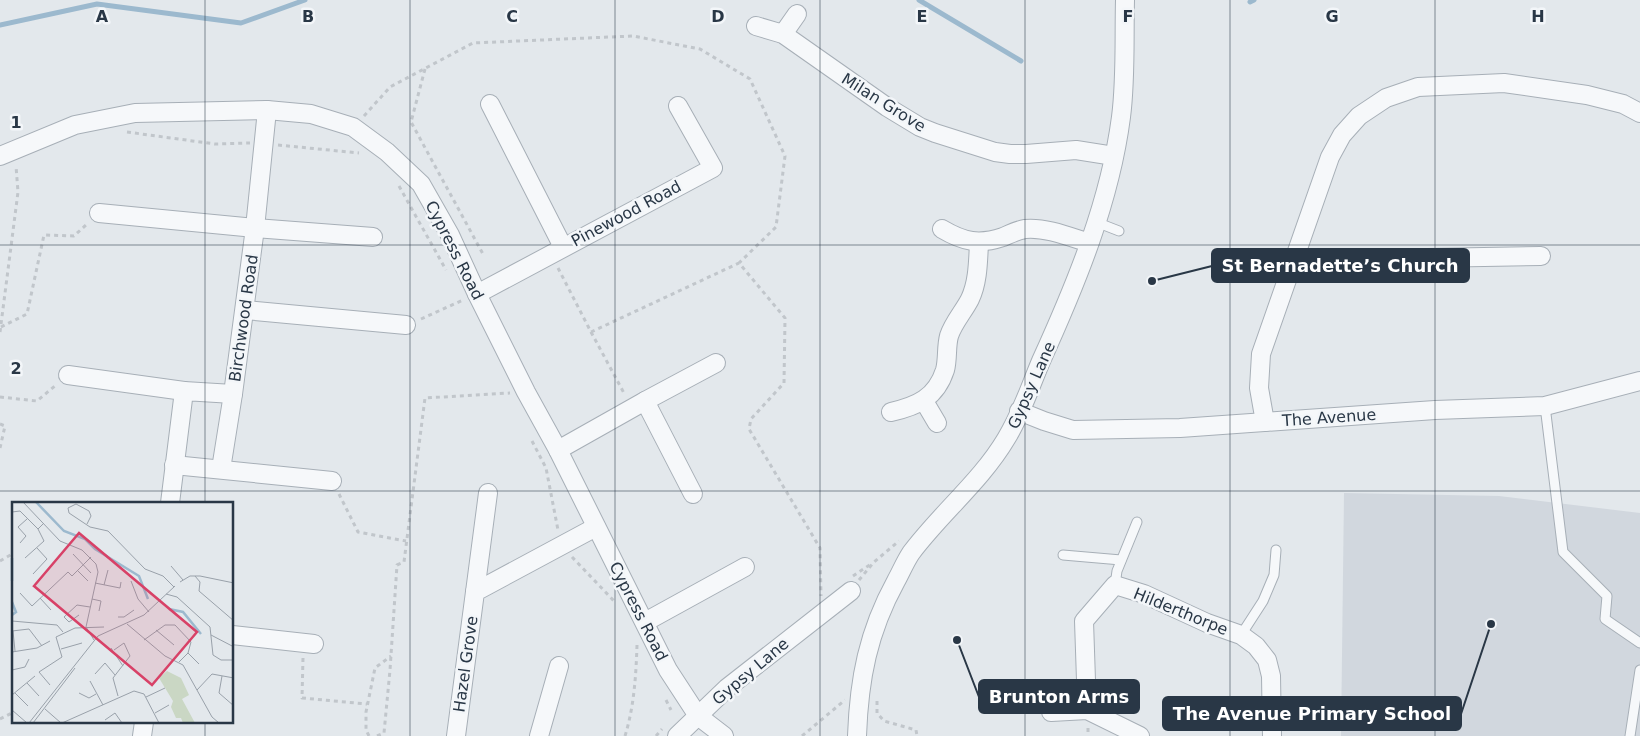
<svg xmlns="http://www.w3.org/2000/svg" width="1640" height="736" font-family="'DejaVu Sans',sans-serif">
<rect width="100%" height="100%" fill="#e3e8ec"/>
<polygon fill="#d1d7de" points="1344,493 1499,496 1640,513 1640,736 1341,736"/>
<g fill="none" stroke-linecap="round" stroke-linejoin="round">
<g stroke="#9cb9ce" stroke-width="5">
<polyline points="919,0 1021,61"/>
<polyline points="1250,2 1254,0"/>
<polyline points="0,25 97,4 241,23 305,0"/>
</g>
<g stroke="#a7afb7" stroke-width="11">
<g id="service">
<polyline points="1096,222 1119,231"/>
<polyline points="1545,406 1563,552 1607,596 1605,619 1640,643"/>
<polyline points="1063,555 1121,560"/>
<polyline points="1115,585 1117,571 1137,522"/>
<polyline points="1241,635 1263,601 1274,575 1276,550"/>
<polyline points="1630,736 1640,670"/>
</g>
</g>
<g stroke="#a7afb7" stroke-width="20">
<g id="minor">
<polyline points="756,26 783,34 887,107 920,127 935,133 995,152 1010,154 1026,154 1076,150 1114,156"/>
<polyline points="783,34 797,14"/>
<polyline points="490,104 563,247"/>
<polyline points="0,156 75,125 135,113 267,110 311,114 353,127 387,152 421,184 450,235 477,294 526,392 558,450 668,670 698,716 724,736"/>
<polyline points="99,213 255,228 373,237"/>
<path d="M 942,229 C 964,242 979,245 1003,237 C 1010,234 1018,230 1025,229 C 1046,227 1070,237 1089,243"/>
<polyline points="1292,265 1371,259 1541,256"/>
<polyline points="477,294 713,168 678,106"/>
<polyline points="245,310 406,325"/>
<polyline points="68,375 184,391"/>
<polyline points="645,401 716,363"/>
<polyline points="924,401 937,423"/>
<polyline points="1019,411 1044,421 1073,430 1180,428 1435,410 1545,406 1640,381"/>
<path d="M 891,412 C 917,406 936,398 945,370 C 948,359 946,347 949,336 C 953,323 964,311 970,299 C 978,282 978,262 979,243"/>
<polyline points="1265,422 1259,388 1261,354 1330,157 1342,135 1359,116 1386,98 1418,87 1504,83 1587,95 1623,104 1640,113"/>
<polyline points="558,450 645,401 693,494"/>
<polyline points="174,465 332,481"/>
<polyline points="221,469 233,394"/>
<polyline points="170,503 184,391 233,394 255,228 267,110"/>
<polyline points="475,592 488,493"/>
<polyline points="645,622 745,567"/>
<polyline points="232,635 314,644"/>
<polyline points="1087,710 1084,621 1115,585 1144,594 1207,623 1241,635 1256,646 1267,660 1271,676 1272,736"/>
<polyline points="1051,712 1087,710 1140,736"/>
<polyline points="142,736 144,722"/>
<polyline points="456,736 475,592 596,527"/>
<polyline points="539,736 559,666"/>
<polyline points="677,736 727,688 851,591"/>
<path d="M 857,736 C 859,679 868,632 896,581 C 901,572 905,562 911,553 C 941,513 981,481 1006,439 C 1021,415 1030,387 1041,361 C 1076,284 1110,202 1121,117 C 1126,79 1124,39 1125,0"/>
</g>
</g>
<g stroke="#c1c6cb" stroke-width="3" stroke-dasharray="4 4" stroke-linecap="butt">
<polyline points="425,69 411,122 483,254"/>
<polyline points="364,116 390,87 473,43 633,36 700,49 750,79 785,156 776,227 739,263 785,318 784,383 751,419 749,429 820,548 821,596"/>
<polyline points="127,132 215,144 250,143"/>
<polyline points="278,145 359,153"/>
<polyline points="399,186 446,270"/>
<polyline points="558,268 591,332 739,263"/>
<polyline points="421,319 463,300"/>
<polyline points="1,327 27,314 44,235 74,236 87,224"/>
<polyline points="0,332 18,192 16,166"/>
<polyline points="591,332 625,395"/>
<polyline points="0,397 37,401 56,385"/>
<polyline points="0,424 5,426 0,448"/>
<polyline points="532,441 546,468 558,530"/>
<polyline points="339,494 358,532 406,541"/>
<polyline points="572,557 614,601"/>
<polyline points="0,561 14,553"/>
<polyline points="853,576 871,564"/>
<polyline points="859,580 874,562 899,541"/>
<polyline points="303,658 302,698 367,704"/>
<polyline points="666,700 671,710"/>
<polyline points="877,701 877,713 884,721 916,730 917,736"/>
<polyline points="0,719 14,712"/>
<polyline points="1088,728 1088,736"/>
<polyline points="369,736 366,730 366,712 375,668 391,656"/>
<polyline points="377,736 384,733 390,670 397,565 404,562 425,398 510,393"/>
<path d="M 625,736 C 634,707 636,676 637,645"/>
<polyline points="656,736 662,729"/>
<polyline points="802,736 845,700"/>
</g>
<use href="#service" stroke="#f6f8fa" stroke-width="9"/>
<use href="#minor" stroke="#f6f8fa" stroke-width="18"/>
</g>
<path fill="none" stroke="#293746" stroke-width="1" stroke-opacity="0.55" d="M 205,0 L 205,503M 410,0 L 410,736M 615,0 L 615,736M 820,0 L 820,736M 1025,0 L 1025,736M 1230,0 L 1230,736M 1435,0 L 1435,736M 0,245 L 1640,245M 0,491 L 1640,491M 205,722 L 205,736"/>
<g text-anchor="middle" stroke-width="5" stroke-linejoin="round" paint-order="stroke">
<g font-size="16" fill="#293746" stroke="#f3f6f9">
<text transform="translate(884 102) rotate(32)" y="6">Milan Grove</text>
<text transform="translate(626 213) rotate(-28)" y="6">Pinewood Road</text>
<text transform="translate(455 250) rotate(63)" y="6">Cypress Road</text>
<text transform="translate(243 318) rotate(-82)" y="6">Birchwood Road</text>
<text transform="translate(1031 385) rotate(-66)" y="6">Gypsy Lane</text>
<text transform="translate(1329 417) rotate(-4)" y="6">The Avenue</text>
<text transform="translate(639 611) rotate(63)" y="6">Cypress Road</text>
<text transform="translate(1181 611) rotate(22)" y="6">Hilderthorpe</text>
<text transform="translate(465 664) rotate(-82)" y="6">Hazel Grove</text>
<text transform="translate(750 671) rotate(-40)" y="6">Gypsy Lane</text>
</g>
</g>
<g transform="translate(12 502)">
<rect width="221" height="221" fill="#e3e8ec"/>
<path d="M 155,169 L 169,176 L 177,193 L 170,197 L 183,221 L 171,221 L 169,216 L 164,216 L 159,205 L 161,199 L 147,176 Z" fill="#cad7c4"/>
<path fill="none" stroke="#9cb9ce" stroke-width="2.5" d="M 24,0 L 52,29 L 73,37 L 83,47 L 127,74 L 136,97M 0,56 L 0,79M 0,100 L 4,110 L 0,113M 157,107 L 171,110 L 189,132"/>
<path fill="none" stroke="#99a1aa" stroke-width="1" d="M 11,0 L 48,39 L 70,48 L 84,62 L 86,70 L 74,125M 0,10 L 8,9 L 26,27 L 32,21M 75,22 L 79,14 L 77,9 L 64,2 L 56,6 L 57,11 L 78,25 L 96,29 L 133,67 L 151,74 L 162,85M 8,41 L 14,34 L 6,25 L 15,17M 61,52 L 79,71M 13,56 L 32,39 L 26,27M 159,64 L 171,78M 65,68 L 76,79M 21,72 L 35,57 L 25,46M 183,74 L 188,80 L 187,89 L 222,119M 119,79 L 126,97 L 137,110M 168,80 L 178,74 L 188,74 L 222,81M 83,81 L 108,86 L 109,80M 92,83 L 96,68M 8,91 L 20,104 L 56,70 L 60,74 L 79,55M 154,92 L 165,95 L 198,125 L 201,153 L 209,158 L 222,158M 28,96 L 39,108M 80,97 L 89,99 L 87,109M 67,113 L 57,120 L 52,115 L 65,103 L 78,105M 106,115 L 112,115 L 122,108M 0,119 L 45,123 L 51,130M 115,122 L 153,154 L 171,163 L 200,215 L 207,221M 74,125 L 82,138M 144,128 L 162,143M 0,129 L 17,127 L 30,144M 1,129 L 3,149M 199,133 L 222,145M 132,138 L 153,123 L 163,123 L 179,140 L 176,151 L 167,160M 99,146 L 111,164M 49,147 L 70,141M 102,148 L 112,141 L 118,154 L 101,176 L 106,194M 0,150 L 25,146 L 38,139M 176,151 L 187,162M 0,168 L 13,165 L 17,157M 83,172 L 93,161 L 103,173M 210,174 L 207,191 L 222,204M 78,179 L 91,203M 15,181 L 27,194M 38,183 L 27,170 L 50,155 L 44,135 L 63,126 L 92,125M 185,188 L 200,172 L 222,176M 3,191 L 16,204M 67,191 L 77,196 L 84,192M 0,193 L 23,174M 134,195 L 153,186M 33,207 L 49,221M 0,208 L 15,221M 143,211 L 157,203M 93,218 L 103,211 L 110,221M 17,221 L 86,134 L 132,113 L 163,84M 21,221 L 63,166M 50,221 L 122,189 L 132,192 L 147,221"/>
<path fill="#d84167" fill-opacity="0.15" stroke="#d84167" stroke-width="2.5" d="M 67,31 L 185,130 L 140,183 L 22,84 Z"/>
<rect width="221" height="221" fill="none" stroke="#293746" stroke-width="2.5"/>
</g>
<g font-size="16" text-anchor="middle" font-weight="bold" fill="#293746" stroke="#f3f6f9" stroke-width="5" stroke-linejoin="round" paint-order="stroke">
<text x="102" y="22">A</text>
<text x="308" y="22">B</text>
<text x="512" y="22">C</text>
<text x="718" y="22">D</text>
<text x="922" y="22">E</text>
<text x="1128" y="22">F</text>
<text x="1332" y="22">G</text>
<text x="1538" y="22">H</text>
<text x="16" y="128">1</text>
<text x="16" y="374">2</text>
</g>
<path fill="none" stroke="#293746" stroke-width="2" d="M1152 281L1212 266M957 640L979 697M1491 624L1461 714"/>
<g fill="#293746" stroke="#f3f6f9" stroke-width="2">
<circle cx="1152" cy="281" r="5"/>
<circle cx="957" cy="640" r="5"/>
<circle cx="1491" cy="624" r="5"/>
</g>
<g fill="#293746" stroke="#293746" stroke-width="2">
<rect x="1212" y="249" width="257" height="33" rx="5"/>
<rect x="979" y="680" width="160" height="33" rx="5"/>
<rect x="1163" y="697" width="298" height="33" rx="5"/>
</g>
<g font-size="18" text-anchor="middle" font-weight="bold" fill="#fff">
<text x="1340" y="272">St Bernadette’s Church</text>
<text x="1059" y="703">Brunton Arms</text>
<text x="1312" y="720">The Avenue Primary School</text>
</g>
</svg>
